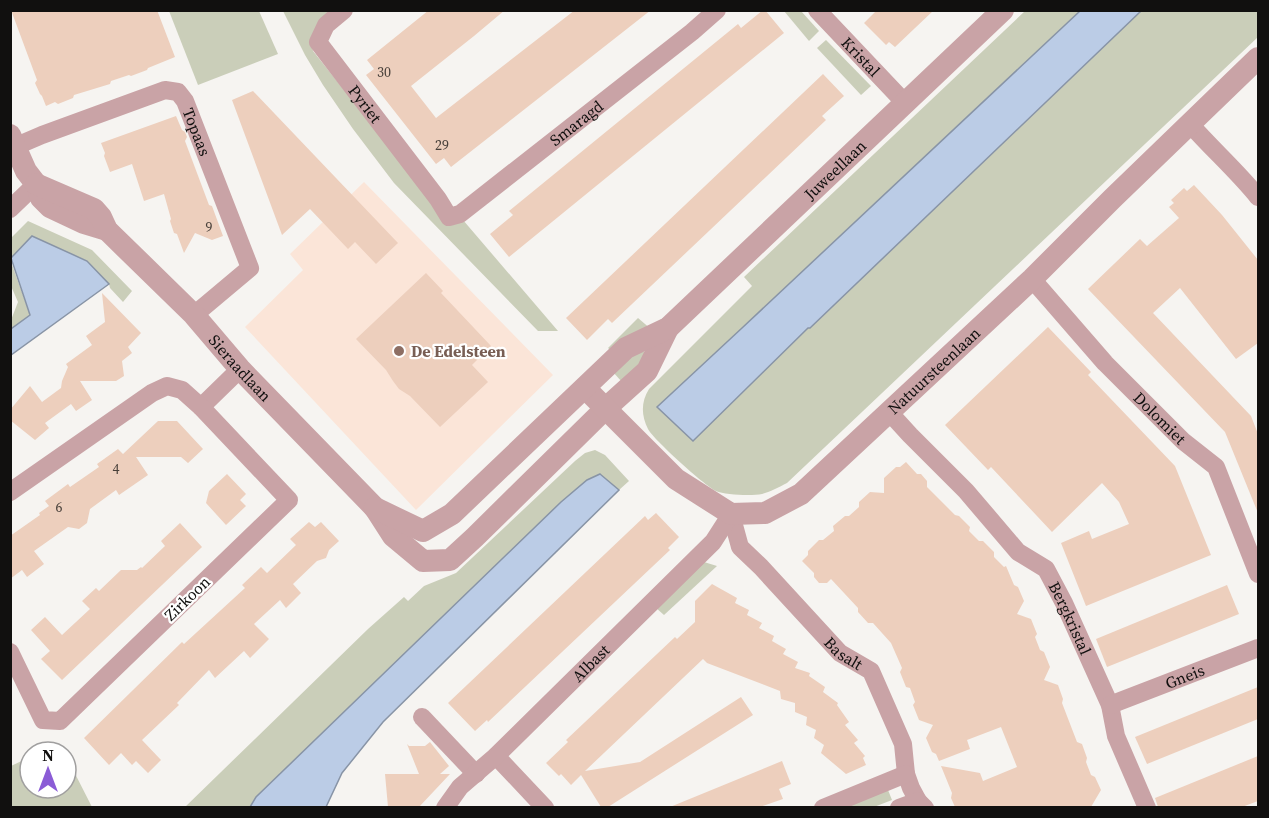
<svg xmlns="http://www.w3.org/2000/svg" width="1269" height="818" font-family="'Source Serif 4',serif">
<rect width="100%" height="100%" fill="#f6f4f1"/>
<polygon fill="#fbe5d8" points="364,182 553,375 416,510 245,327 303,270 290,254"/>
<g fill="#caceb9">
<polygon points="169,11 259,11 278,54 198,85"/>
<polygon points="283,11 332,11 311,38 313,51 450,223 463,220 558,331 538,331 394,183 353,129 323,85 305,55"/>
<polygon points="784,11 801,11 819,31 809,41"/>
<path d="M 1025,11 L 1080,11 L 742,328 L 658,406 L 693,440 L 808,328 L 810,328 L 1141,11 L 1258,11 L 1258,37 L 787,483 C 779,487 770,492 762,494 C 752,496 725,495 716,491 C 704,485 653,439 648,429 C 641,415 641,402 649,389 L 752,286 L 744,277 Z"/>
<polygon points="826,40 871,86 861,95 817,48"/>
<polygon points="28,221 92,250 132,291 123,302 110,288 109,284 32,236 11,258 11,238"/>
<polygon points="10,259 30,315 11,329 11,320 18,302 11,286"/>
<polygon points="638,318 652,330 613,352 608,348"/>
<polygon points="642,351 646,353 645,360 622,382 613,372 636,353"/>
<polygon points="595,450 605,455 629,481 619,490 600,474 256,797 250,807 184,808 368,629 404,597 408,601 424,586 456,573 575,461 585,453"/>
<polygon points="704,562 717,566 664,615 655,607"/>
<polygon points="66,756 92,807 11,807 11,766 30,757 30,788 66,788"/>
<polygon points="888,790 892,800 874,807 850,807 849,805"/>
</g>
<g fill="#bbcce6" stroke="#8894a6" stroke-width="1.5">
<polygon points="1080,11 1141,11 810,328 808,328 693,441 657,407 742,328"/>
<polygon points="32,236 87,261 109,284 11,355 11,329 30,315 11,258"/>
<polygon points="600,474 619,490 383,722 342,773 326,807 250,807 256,797 561,502 587,480"/>
</g>
<g fill="#edcfbd">
<polygon points="11,10 157,10 175,57 148,68 147,70 131,76 129,75 111,81 110,84 74,95 73,98 58,104 55,102 46,106 42,96 40,94 35,83 37,80"/>
<polygon points="429,10 505,10 474,36 411,86 436,118 575,10 651,10 451,167 444,158 436,164 366,75 374,69 367,60"/>
<polygon points="763,10 765,10 784,33 509,257 490,234 513,215 509,211 738,24 741,28"/>
<polygon points="877,10 934,10 895,47 889,42 886,45 864,23"/>
<polygon points="823,74 844,96 822,116 826,120 612,323 608,319 587,340 566,318"/>
<polygon points="253,91 398,243 376,264 355,242 348,249 310,209 282,235 232,100"/>
<polygon points="176,116 182,130 185,132 187,137 185,141 209,205 212,206 223,236 212,240 195,233 184,253 177,234 174,233 170,221 171,219 164,194 144,201 132,164 110,172 104,156 105,153 101,143"/>
<polygon points="1194,185 1222,215 1258,260 1258,343 1236,359 1180,288 1153,313 1251,416 1258,434 1258,513 1225,432 1088,289 1140,239 1147,246 1179,218 1169,207 1174,203 1171,200 1184,188 1187,191"/>
<polygon points="426,273 443,291 441,293 491,346 472,365 488,382 440,427 410,396 399,389 393,381 386,370 356,339"/>
<polygon points="102,293 141,333 128,347 132,353 122,361 124,376 116,381 80,381 92,400 76,411 71,404 45,423 49,428 35,440 10,420 10,410 30,386 42,402 61,388 62,381 68,367 66,364 92,345 86,336 105,322"/>
<polygon points="1048,327 1091,372 1088,375 1175,466 1211,555 1086,606 1061,543 1089,531 1092,539 1129,524 1119,502 1102,483 1052,532 991,467 988,470 945,425"/>
<polygon points="158,421 177,421 203,449 188,463 181,457 136,457 148,475 119,495 116,490 90,509 87,523 79,529 68,527 34,551 44,564 27,577 22,570 10,579 10,536 40,515 39,513 49,506 45,501 68,484 70,487 99,467 97,464 118,449 123,454"/>
<polygon points="906,462 917,474 921,474 927,481 927,487 955,515 959,516 970,527 969,531 979,541 983,541 994,552 994,557 1004,567 1006,566 1014,585 1018,587 1024,601 1017,614 1031,619 1037,634 1035,637 1040,650 1044,652 1050,667 1044,680 1058,685 1063,699 1062,703 1077,742 1082,744 1087,758 1086,762 1091,775 1095,777 1101,790 1091,807 955,807 951,798 952,793 941,766 980,773 983,781 1017,767 1001,727 967,740 970,749 939,761 936,754 932,752 926,738 933,725 919,720 913,705 915,702 910,688 906,687 900,672 902,668 891,643 873,623 868,623 858,612 858,608 831,579 827,583 819,583 814,577 814,573 802,561 808,555 808,551 819,540 823,540 834,531 833,526 845,516 849,516 859,507 859,502 870,492 884,493 884,478 896,467 900,467"/>
<polygon points="227,474 246,494 240,500 246,506 226,525 206,503 209,491"/>
<polygon points="656,513 679,537 668,548 670,550 488,722 487,720 475,731 448,703 645,516 648,520"/>
<polygon points="309,522 315,527 321,522 339,541 329,550 326,558 317,561 293,584 301,593 286,608 280,600 254,624 269,639 250,658 244,651 215,678 209,670 177,703 179,705 142,740 161,760 148,773 136,761 132,765 121,753 109,765 84,738 182,642 184,644 245,588 242,585 261,567 267,573 296,545 290,539"/>
<polygon points="180,523 202,547 62,680 41,659 50,651 31,630 45,617 62,635 90,609 82,601 96,588 99,591 121,570 137,570 141,567 142,568 165,546 161,541"/>
<polygon points="712,584 737,598 735,603 749,610 747,615 762,623 759,628 774,636 772,641 786,649 783,654 798,662 795,668 810,673 809,676 825,687 823,692 838,703 837,705 849,722 845,725 858,740 854,743 865,756 863,758 866,765 846,774 821,753 824,745 814,738 816,730 806,725 807,717 795,712 795,703 781,699 780,691 707,663 703,659 585,771 640,762 741,697 753,715 608,807 601,807 581,775 571,785 561,774 559,776 546,763 568,742 566,740 675,637 677,639 695,622 695,601"/>
<polygon points="1227,585 1239,614 1107,667 1096,639"/>
<polygon points="1258,687 1258,719 1147,764 1135,737"/>
<polygon points="430,742 449,766 440,774 450,774 419,807 388,807 385,774 419,774 407,744 409,746 425,746"/>
<polygon points="1258,756 1258,801 1242,807 1158,807 1155,798"/>
<polygon points="782,761 791,784 779,789 783,799 760,807 670,807"/>
</g>
<g fill="none" stroke-linecap="round" stroke-linejoin="round">
<g stroke="#c9a3a6" stroke-width="18">
<path id="s1" d="M 344,10 L 326,25 L 318,42 L 438,199 L 449,217 L 460,214 L 692,32 L 717,10"/>
<path id="s2" d="M 817,10 L 906,104"/>
<path d="M 1190,124 C 1212,149 1237,171 1258,197"/>
<path id="s3" d="M 14,147 L 42,135 L 165,90 L 178,92 L 185,101 L 250,268 L 194,315"/>
<polyline points="10,209 36,184"/>
<path id="s4" d="M 1032,279 L 1105,363 L 1183,441 L 1216,467 L 1258,574"/>
<polyline points="201,407 240,369"/>
<path id="s5" d="M 889,412 L 910,435 L 966,491 L 1018,552 L 1046,569 L 1064,603 L 1110,705 L 1116,736 L 1147,808"/>
<polyline points="10,492 152,393 167,386 182,390 201,407 289,500 60,721 43,720 10,652"/>
<path id="s6" d="M 731,514 L 740,547 L 761,567 L 840,653 L 871,671 L 903,744 L 906,774 L 911,788 L 918,801 L 925,808"/>
<path id="s7" d="M 1110,705 L 1258,648"/>
<polyline points="422,717 476,774"/>
<polyline points="496,756 545,808"/>
<path id="s8" d="M 445,808 L 460,787 L 496,756 L 713,542 L 731,514"/>
<polyline points="823,808 906,774"/>
<polyline points="899,808 918,801"/>
</g>
<g stroke="#c9a3a6" stroke-width="22">
<polyline points="10,135 26,171 36,184 41,198 50,207 84,223 107,230"/>
<path id="s9" d="M 36,184 L 94,209 L 101,217 L 107,230 L 194,315 L 240,369 L 375,508 L 393,536 L 423,561 L 450,560 L 475,537 L 606,408 L 647,371 L 668,328"/>
<path id="s10" d="M 585,388 L 676,479 L 731,514 L 765,513 L 801,494 L 1032,279 L 1113,198 L 1258,58"/>
<path id="s11" d="M 375,508 L 423,531 L 452,514 L 626,348 L 668,328 L 1003,10"/>
</g>
</g>
<circle fill="#8d6e63" stroke="#fff" stroke-width="2" cx="399" cy="351" r="6"/>
<g text-anchor="middle" stroke-width="4.5" stroke-linejoin="round" paint-order="stroke">
<g font-size="14" fill="#48403a">
<text x="384" y="77">30</text>
<text x="442" y="150">29</text>
<text x="209" y="232">9</text>
<text x="116" y="474">4</text>
<text x="59" y="512">6</text>
</g>
<g font-size="16" fill="#11100f" stroke="#fff">
<text dy="6" stroke="none"><textPath href="#s2" startOffset="64">Kristal</textPath></text>
<text dy="6" stroke="none"><textPath href="#s1" startOffset="120">Pyriet</textPath></text>
<text dy="6" stroke="none"><textPath href="#s1" startOffset="420">Smaragd</textPath></text>
<text dy="6" stroke="none"><textPath href="#s3" startOffset="219">Topaas</textPath></text>
<text dy="6" stroke="none"><textPath href="#s11" startOffset="604">Juweellaan</textPath></text>
<text dy="6" stroke="none"><textPath href="#s9" startOffset="280">Sieraadlaan</textPath></text>
<text dy="6" stroke="none"><textPath href="#s10" startOffset="450">Natuursteenlaan</textPath></text>
<text dy="6" stroke="none"><textPath href="#s4" startOffset="189">Dolomiet</textPath></text>
<text transform="translate(187 598) rotate(-44)" y="6">Zirkoon</text>
<text dy="6" stroke="none"><textPath href="#s5" startOffset="278">Bergkristal</textPath></text>
<text dy="6" stroke="none"><textPath href="#s6" startOffset="183">Basalt</textPath></text>
<text dy="6" stroke="none"><textPath href="#s8" startOffset="206">Albast</textPath></text>
<text dy="6" stroke="none"><textPath href="#s7" startOffset="80">Gneis</textPath></text>
</g>
<g font-size="16" font-weight="bold" fill="#785e54" stroke="#fff" text-anchor="start">
<text x="411" y="357">De Edelsteen</text>
</g>
</g>
<rect width="1269" height="818" fill="none" stroke="#11100f" stroke-width="24"/>
<g transform="translate(48 770)"><circle r="28" fill="#ffffff" stroke="#a09f9f" stroke-width="1.5"/>
<path d="M0-4.5L10 22L0 15L-10 22Z" fill="#8b5cd6"/>
<text y="-9" font-size="16" font-weight="bold" text-anchor="middle" fill="#11100f">N</text>
</g>
</svg>
